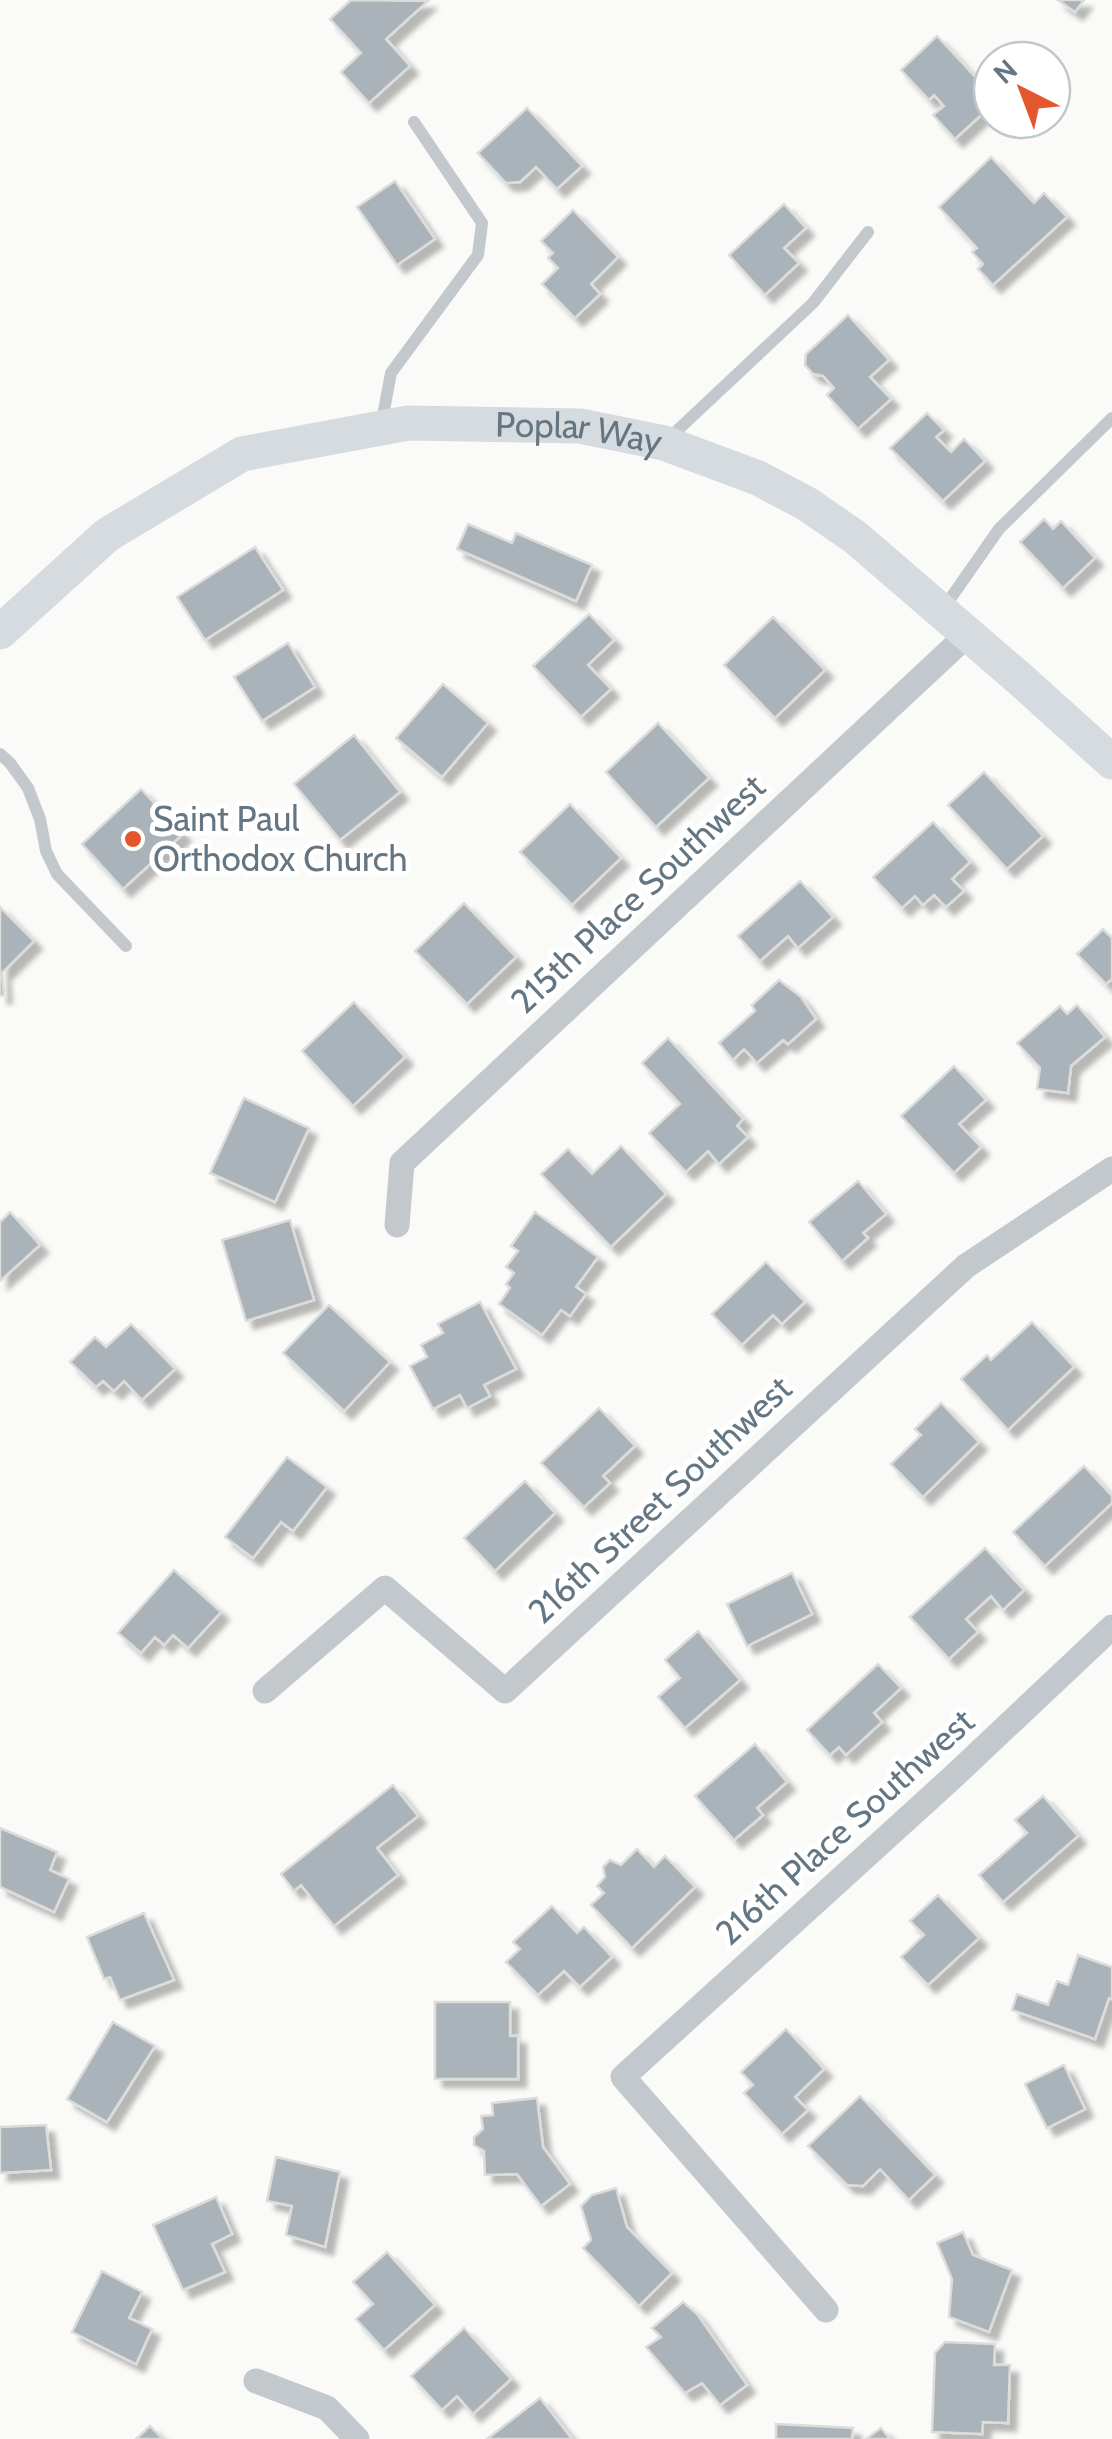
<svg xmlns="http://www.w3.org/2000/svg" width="1112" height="2439" font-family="Cabin,sans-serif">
<defs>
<filter id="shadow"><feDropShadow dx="8" dy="8" stdDeviation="2.5" flood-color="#0004"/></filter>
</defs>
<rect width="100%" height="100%" fill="#fafaf8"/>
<g fill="#aab3b9" stroke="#dcdcda" stroke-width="2.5" filter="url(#shadow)">
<polygon points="351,0 428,1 386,39 410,66 369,103 341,72 361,53 330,19"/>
<polygon points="1058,0 1084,0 1075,12"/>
<polygon points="937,36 992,95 992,105 955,139 933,115 944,106 934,95 929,100 901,70"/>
<polygon points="527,108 582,166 557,189 536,167 520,182 506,183 478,153"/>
<polygon points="991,157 1034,203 1044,193 1067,217 993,285 978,269 983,264 972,252 977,248 939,207"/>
<polygon points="395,181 435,239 397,265 357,207"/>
<polygon points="784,204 806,228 784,248 799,263 765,295 729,255"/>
<polygon points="573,210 618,257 591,284 600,294 575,318 542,284 558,268 548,258 553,253 541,241"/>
<polygon points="848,315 889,360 870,377 891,399 858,429 827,395 834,388 823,376 813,374 805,365 806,354"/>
<polygon points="927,413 944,430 936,437 951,452 964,439 985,461 943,501 890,448"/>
<polygon points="1044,519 1053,529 1061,521 1095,558 1063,588 1020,542"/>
<polygon points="468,524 512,543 516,533 592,565 576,601 457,549"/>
<polygon points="255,547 283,590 205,640 177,597"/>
<polygon points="589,614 614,640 588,665 611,689 581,717 533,666"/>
<polygon points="773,617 825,670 775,718 724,665"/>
<polygon points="288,643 315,687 262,721 234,677"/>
<polygon points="443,684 488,723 442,777 396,738"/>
<polygon points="658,723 709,778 656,827 606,772"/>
<polygon points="354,735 400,792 340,840 294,784"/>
<polygon points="984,772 1043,836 1007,869 948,805"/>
<polygon points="141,789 183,834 123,889 82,844"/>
<polygon points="570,804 621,858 572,905 520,852"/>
<polygon points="933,822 970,862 952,879 964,891 946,907 934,895 923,905 915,896 902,908 873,877"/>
<polygon points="800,881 833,917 798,948 788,936 760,961 738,936"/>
<polygon points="464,903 516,957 467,1004 415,951"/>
<polygon points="0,907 34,941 2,973 4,995 0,996"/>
<polygon points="1103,929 1112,938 1112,979 1106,984 1077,954"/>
<polygon points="779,980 801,997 816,1019 788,1044 783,1040 757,1063 744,1049 733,1060 719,1043 755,1011 752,1005"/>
<polygon points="354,1002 405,1057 353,1106 302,1051"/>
<polygon points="1077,1005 1105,1037 1071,1066 1068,1093 1037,1089 1040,1068 1017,1043 1060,1006 1067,1014"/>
<polygon points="668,1038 743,1119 737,1126 748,1137 719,1164 708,1151 686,1172 649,1133 680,1104 642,1063"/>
<polygon points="954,1066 986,1100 959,1124 981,1147 954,1173 901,1116"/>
<polygon points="244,1098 309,1128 275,1202 210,1173"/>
<polygon points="621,1146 666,1194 611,1247 541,1174 568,1149 592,1174"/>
<polygon points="858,1181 886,1214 863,1233 868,1238 842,1261 809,1222"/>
<polygon points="10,1212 40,1245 0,1281 0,1222"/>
<polygon points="535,1212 598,1257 576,1287 586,1294 570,1316 561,1310 542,1335 499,1304 510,1288 506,1284 514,1273 506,1267 518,1251 511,1246"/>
<polygon points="290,1220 314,1300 246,1321 222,1240"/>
<polygon points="766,1262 805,1302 782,1324 773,1315 742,1345 712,1314"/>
<polygon points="480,1302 516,1369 484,1385 490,1396 467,1408 460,1395 433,1409 410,1366 427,1357 421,1345 443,1333 438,1324"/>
<polygon points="329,1305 390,1362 344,1411 283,1353"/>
<polygon points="1032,1322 1074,1367 1008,1430 961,1379 987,1355 991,1360"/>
<polygon points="131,1324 175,1369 142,1400 124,1381 114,1391 103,1381 96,1387 70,1362 95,1337 106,1347"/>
<polygon points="941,1403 979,1442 923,1497 891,1464 921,1435 915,1429"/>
<polygon points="599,1408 635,1446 603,1476 610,1483 584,1507 541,1463"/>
<polygon points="287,1457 327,1487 293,1531 281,1522 253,1558 225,1537"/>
<polygon points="1084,1466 1112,1496 1112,1503 1045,1566 1013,1532"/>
<polygon points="525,1481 555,1513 495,1571 464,1538"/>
<polygon points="985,1548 1024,1590 1003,1610 991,1596 966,1619 978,1632 949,1659 910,1617"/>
<polygon points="174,1570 221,1612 188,1648 173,1635 164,1645 155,1637 141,1653 118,1633"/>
<polygon points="792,1573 812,1614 747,1646 727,1604"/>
<polygon points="698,1631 740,1680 685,1728 658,1697 680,1678 665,1660"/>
<polygon points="878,1664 901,1688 874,1713 882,1722 846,1755 839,1747 830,1755 807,1730"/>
<polygon points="755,1744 787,1782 757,1808 763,1815 734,1840 695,1796"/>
<polygon points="393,1785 418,1816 377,1848 398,1875 334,1926 301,1885 294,1891 281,1874"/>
<polygon points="1043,1796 1078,1836 1003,1902 979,1875 1027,1833 1015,1820"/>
<polygon points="0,1828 57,1852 50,1870 69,1879 54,1912 0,1887"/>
<polygon points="637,1849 654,1867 665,1856 695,1887 632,1948 591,1905 604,1893 597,1886 605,1877 603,1867 610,1860 621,1865"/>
<polygon points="938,1895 979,1938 928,1985 901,1957 924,1935 910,1921"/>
<polygon points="552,1906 577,1933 584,1927 612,1957 580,1987 564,1971 538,1995 506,1962 520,1949 513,1942"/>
<polygon points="144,1913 174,1980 120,2000 110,1977 104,1979 87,1937"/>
<polygon points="1078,1955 1112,1967 1112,1999 1109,1998 1095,2039 1012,2010 1017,1994 1048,2005 1057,1981 1068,1985"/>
<polygon points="435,2002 510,2002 510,2036 518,2036 518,2079 435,2079"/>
<polygon points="113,2022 155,2046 107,2122 67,2099"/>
<polygon points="786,2029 824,2069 795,2097 808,2110 782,2134 744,2093 753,2085 741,2072"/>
<polygon points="1064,2065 1085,2109 1047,2128 1025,2084"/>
<polygon points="860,2096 935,2175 909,2200 880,2169 863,2186 847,2185 808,2146"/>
<polygon points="537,2098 543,2147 570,2184 541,2206 517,2174 485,2175 484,2151 474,2145 474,2137 483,2129 481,2116 493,2115 492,2103"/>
<polygon points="46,2125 51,2170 0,2173 0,2127"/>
<polygon points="276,2157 340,2172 325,2247 286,2235 292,2206 267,2201"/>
<polygon points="616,2188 627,2227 672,2273 639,2306 583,2248 591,2240 581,2206 592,2195"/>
<polygon points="216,2197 232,2234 212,2244 225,2272 183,2290 153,2225"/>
<polygon points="963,2232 973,2255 1012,2270 989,2332 949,2317 952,2279 937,2243"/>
<polygon points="387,2252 435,2305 384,2350 356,2319 373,2304 353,2282"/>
<polygon points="102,2271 142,2292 129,2318 152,2329 136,2364 72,2332"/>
<polygon points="683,2302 697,2314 747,2385 720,2405 702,2383 685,2393 646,2347 661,2337 652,2328"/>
<polygon points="464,2328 511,2379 473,2414 457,2396 442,2410 411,2376"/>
<polygon points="945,2342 995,2344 994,2365 1010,2365 1008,2423 983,2422 982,2434 932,2432 935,2353"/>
<polygon points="540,2398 572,2439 487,2439"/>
<polygon points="776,2424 853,2428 852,2439 776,2439"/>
<polygon points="150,2426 163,2439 136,2439"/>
<polygon points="881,2428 890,2439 866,2439"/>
</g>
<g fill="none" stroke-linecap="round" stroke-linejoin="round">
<g stroke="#c3c8cc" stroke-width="12">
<polyline points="381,426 391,373 478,255 482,223 414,122"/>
<polyline points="666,441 813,303 868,232"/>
<polyline points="943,609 999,529 1112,418"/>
<polyline points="0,754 10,763 28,788 40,819 46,851 57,874 126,946"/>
</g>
<g stroke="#c3c8cc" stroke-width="25">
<polyline points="397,1225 402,1163 967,635"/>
<polyline points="265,1691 385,1588 505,1691 966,1266 1112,1169"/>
<polyline points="826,2310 623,2077 954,1776 1112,1627"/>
<polyline points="256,2381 327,2408 357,2439"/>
</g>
<path stroke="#d6dbdf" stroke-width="35" id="s1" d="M 0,632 L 107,535 L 242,454 L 408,423 L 580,426 L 664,443 L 758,478 L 807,504 L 855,537 L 1020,679 L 1112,762"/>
</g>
<circle fill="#e4572e" stroke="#fff" stroke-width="4" cx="133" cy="839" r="10"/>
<g text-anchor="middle" stroke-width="10" stroke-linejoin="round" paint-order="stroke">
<g font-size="35" fill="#657683" stroke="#fff">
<text dy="12" stroke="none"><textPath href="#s1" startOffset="642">Poplar Way</textPath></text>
<text transform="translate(638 894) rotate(-43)" y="12">215th Place Southwest</text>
<text transform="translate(660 1500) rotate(-43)" y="12">216th Street Southwest</text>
<text transform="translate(845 1827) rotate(-42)" y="12">216th Place Southwest</text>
</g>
<g font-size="35" fill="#657683" stroke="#fff" text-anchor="start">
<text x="153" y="831">Saint Paul<tspan x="153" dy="40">Orthodox Church</tspan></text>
</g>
</g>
<g transform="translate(1022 90) rotate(318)"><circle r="48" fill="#ffffff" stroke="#c1c8cd" stroke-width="2.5"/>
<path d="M0-8L18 38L0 25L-18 38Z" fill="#e4572e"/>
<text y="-15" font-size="28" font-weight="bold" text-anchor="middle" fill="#657683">N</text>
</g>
</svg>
